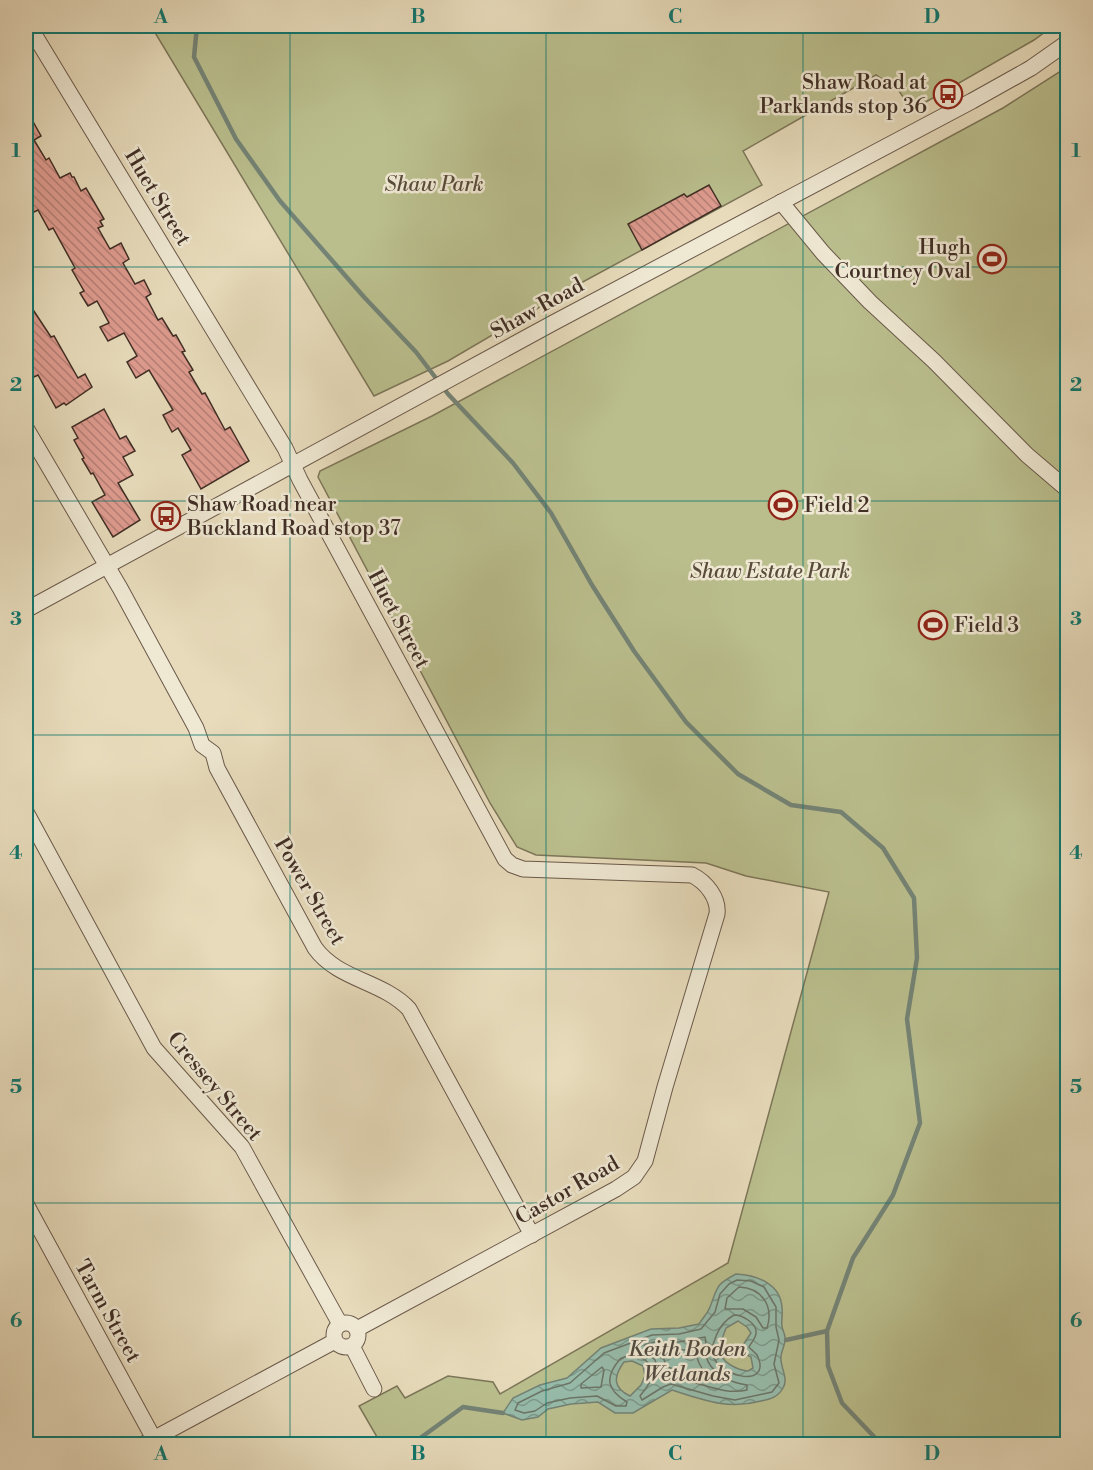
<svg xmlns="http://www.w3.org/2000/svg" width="1093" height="1470" font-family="'Libre Bodoni',serif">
<defs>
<pattern id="water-waves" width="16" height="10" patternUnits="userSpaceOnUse" patternTransform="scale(1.5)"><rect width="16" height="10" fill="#97bcab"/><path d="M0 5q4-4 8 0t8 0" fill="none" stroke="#7d998b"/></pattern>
<pattern id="building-back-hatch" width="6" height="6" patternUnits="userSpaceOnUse" patternTransform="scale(1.5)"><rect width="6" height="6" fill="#de9b8f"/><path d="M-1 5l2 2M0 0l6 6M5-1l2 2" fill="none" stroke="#b57f75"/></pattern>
</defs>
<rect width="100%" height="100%" fill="#e7dbbb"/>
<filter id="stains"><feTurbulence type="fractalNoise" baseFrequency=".00333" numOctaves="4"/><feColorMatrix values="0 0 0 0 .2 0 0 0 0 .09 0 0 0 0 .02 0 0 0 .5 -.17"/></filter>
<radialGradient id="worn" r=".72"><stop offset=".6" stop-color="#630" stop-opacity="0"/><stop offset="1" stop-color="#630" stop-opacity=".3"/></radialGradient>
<g fill="#babe8d" stroke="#7d7659" stroke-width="1.5">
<polygon points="151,26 1053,26 1034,40 912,110 899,91 876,75 743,151 762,185 579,284 448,361 374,396"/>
<polygon points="1067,67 1067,1444 381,1444 359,1406 397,1386 405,1398 448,1376 493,1382 500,1394 728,1263 829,892 746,876 706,863 536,855 517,847 490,803 318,477 320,471 432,416 1003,108"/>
</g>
<path fill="url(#water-waves)" stroke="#748375" stroke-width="1.5" fill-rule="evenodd" d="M 736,1274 C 757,1275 781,1284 782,1308 C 783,1314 781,1321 782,1327 C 783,1331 786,1336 785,1340 C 785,1345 781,1352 781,1357 C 780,1367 789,1379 783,1388 C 778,1397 771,1399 761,1401 C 728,1410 703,1400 672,1390 L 633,1413 L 615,1413 L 598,1402 L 571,1404 L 548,1409 L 538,1417 L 522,1420 L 503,1413 L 513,1398 L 540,1385 L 567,1378 L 601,1348 L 651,1329 L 679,1328 L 699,1324 C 702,1319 708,1313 710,1307 C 718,1287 715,1285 736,1274 ZM 738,1321 L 747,1327 L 751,1333 L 743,1345 C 744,1351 745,1355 751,1357 L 753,1368 L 748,1371 C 736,1370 722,1362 718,1350 L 726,1328 ZM 632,1361 L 643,1366 L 645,1376 L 641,1385 L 630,1396 C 613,1388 613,1377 624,1362 Z"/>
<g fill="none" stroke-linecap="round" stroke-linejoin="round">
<g stroke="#6c7568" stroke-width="1.5">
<path d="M 737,1280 L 751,1281 L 764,1287 L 776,1307 L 776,1327 L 779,1340 L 774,1364 L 779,1383 L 772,1392 L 735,1400 L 713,1396 L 671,1384 L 663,1387 L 642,1400 L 640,1396 C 644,1391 649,1385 651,1379 C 656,1360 634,1350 620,1359 C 604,1378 607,1390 627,1402 L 626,1406 L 616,1406 L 597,1396 L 570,1398 L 547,1403 L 535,1411 L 524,1413 L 515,1410 L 518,1403 L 542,1391 L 570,1383 L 604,1353 L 652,1335 L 679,1334 L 701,1329 L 715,1312 L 720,1294 L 729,1284 Z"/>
<path d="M 739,1287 C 762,1288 774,1306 767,1328 L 763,1328 L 756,1317 L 743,1309 L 725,1309 L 727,1298 Z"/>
<path d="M 734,1315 C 742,1315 757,1323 756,1333 C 756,1338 751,1343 749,1347 C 752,1351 756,1352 758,1357 C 772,1391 711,1375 712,1350 C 712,1345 715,1340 716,1336 C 720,1326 725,1320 734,1315 Z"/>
<path d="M 705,1337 C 707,1343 704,1349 706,1356 C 710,1373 731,1383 747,1385 L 747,1390 C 717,1397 690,1374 661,1379 L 655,1360 L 644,1349 L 645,1345 L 654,1342 L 679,1342 Z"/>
<polygon points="694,1349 699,1363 704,1372 702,1375 666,1367 663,1355 664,1352"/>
<polygon points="602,1367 604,1370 601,1387 581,1388 581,1384"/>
</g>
<g stroke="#748375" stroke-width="4.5">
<polyline points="197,26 194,57 236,139 280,201 364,297 416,352 448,394 513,463 551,513 592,585 634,651 686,722 738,774 791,805 841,812 883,848 914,898 917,958 907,1019 920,1123 893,1195 853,1258 827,1331 828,1366 842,1403 881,1444"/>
<polyline points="786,1340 827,1331"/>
<polyline points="412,1444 463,1407 503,1413"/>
</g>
</g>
<g fill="url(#building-back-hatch)" stroke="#402e25" stroke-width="1.5">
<polygon points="26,109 41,136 34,140 46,160 49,158 60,178 70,173 72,177 74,177 81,191 86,188 104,219 100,221 103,226 98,228 110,249 121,243 129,259 123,263 135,284 144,280 151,294 146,297 158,320 162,318 173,336 176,335 185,351 182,352 193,370 189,372 202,394 205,393 225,430 230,427 249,461 201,489 182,455 191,450 178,428 172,432 163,415 173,410 149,370 136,378 127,362 137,356 124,333 108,341 100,327 109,323 97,301 88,306 80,293 84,291 72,270 75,268 53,228 49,230 38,210 32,213 26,201 26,197 30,195 26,187"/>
<polygon points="709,185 721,206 642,250 628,224 684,194 687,197"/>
<polygon points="26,299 51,337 54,336 78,378 85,374 92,387 66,405 64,403 56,408 38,375 34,377 26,362"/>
<polygon points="104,409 120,439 126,436 135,451 123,457 133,475 118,483 140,520 113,537 92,502 105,495 93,473 91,474 82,459 84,458 74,440 78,438 72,427"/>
</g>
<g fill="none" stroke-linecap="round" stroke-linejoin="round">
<g stroke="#6a594a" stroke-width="17">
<g id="minor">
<path d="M 29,26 L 285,448 L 300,480 L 505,859 L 512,865 L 523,869 L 692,875 C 706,882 719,898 717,914 L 665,1087 L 645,1161 L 634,1177 L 616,1189 L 357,1329"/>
<polyline points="781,202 823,253 870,302 934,361 1027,455 1068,490"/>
<path d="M 26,428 L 120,588 L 196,728 L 202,745 L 213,753 L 217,768 L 315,948 C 338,980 383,981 409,1009 L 532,1235"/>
<polyline points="26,610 553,323 972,101 1031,68 1068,42"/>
<polyline points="26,812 154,1048 242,1147 340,1324"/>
<polyline points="26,1204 154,1439"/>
<circle cx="346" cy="1335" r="12"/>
<polyline points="352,1346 374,1389"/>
<polyline points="144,1444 335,1341"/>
</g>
</g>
<use href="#minor" stroke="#efe8d3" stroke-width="15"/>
</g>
<path fill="none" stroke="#0f766e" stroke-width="1.5" stroke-opacity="0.55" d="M 290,26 L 290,1444M 546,26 L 546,1444M 803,26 L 803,1444M 26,267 L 1068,267M 26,501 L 1068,501M 26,735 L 1068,735M 26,969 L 1068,969M 26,1203 L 1068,1203"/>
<defs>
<g id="bus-ring" transform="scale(1.5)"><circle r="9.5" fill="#efe8d3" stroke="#8f2418" stroke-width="1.5"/><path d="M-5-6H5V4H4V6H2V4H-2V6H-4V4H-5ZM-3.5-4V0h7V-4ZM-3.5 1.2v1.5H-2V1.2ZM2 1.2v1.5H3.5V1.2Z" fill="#8f2418"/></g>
<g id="stadium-ring" transform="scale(1.5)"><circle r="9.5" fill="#efe8d3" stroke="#8f2418" stroke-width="1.5"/><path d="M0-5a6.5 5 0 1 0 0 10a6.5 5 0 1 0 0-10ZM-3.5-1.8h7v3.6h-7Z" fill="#8f2418"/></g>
</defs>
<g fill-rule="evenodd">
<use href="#bus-ring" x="948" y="94"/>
<use href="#stadium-ring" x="992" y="259"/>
<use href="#stadium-ring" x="783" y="505"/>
<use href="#bus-ring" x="166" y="516"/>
<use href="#stadium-ring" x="933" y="625"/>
</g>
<g text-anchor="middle" stroke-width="5" stroke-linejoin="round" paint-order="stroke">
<g font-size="21" fill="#402e25" stroke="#efe8d3" text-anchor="start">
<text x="927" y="89" text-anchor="end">Shaw Road at<tspan x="927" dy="24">Parklands stop 36</tspan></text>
<text x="971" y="254" text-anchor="end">Hugh<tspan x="971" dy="24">Courtney Oval</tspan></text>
<text x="187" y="511">Shaw Road near<tspan x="187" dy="24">Buckland Road stop 37</tspan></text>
<text x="804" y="512">Field 2</text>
<text x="954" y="632">Field 3</text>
</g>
<g font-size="21" font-style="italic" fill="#584b3a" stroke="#efe8d3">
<text x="434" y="191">Shaw Park</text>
<text x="770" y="578">Shaw Estate Park</text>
</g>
<g font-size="21" fill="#402e25" stroke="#efe8d3">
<text transform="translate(158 197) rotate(59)" y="7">Huet Street</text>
<text transform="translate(537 308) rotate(-29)" y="7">Shaw Road</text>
<text transform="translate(399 619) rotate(62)" y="7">Huet Street</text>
<text transform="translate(310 891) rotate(60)" y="7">Power Street</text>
<text transform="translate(215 1086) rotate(50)" y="7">Cressey Street</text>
<text transform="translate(567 1190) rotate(-30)" y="7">Castor Road</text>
<text transform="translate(108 1311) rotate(61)" y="7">Tarm Street</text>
</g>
<g font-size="22" font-style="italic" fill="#514a40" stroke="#efe8d3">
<text x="687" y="1356">Keith Boden<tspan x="687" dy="25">Wetlands</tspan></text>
</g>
</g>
<rect width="1093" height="1470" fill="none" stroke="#e7dbbb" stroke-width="66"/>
<rect x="33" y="33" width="1027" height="1404" fill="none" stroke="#0f766e" stroke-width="2"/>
<g font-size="20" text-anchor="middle" font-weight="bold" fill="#0f766e">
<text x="161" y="23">A</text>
<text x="418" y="23">B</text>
<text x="675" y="23">C</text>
<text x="932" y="23">D</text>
<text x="16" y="157">1</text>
<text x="1076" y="157">1</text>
<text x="16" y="391">2</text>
<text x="1076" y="391">2</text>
<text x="16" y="625">3</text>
<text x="1076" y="625">3</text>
<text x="16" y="859">4</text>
<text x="1076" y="859">4</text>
<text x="16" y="1093">5</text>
<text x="1076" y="1093">5</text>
<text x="16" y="1327">6</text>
<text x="1076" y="1327">6</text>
<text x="161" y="1460">A</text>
<text x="418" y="1460">B</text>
<text x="675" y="1460">C</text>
<text x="932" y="1460">D</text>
</g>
<rect width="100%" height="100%" filter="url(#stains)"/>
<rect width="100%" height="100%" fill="url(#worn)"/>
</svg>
